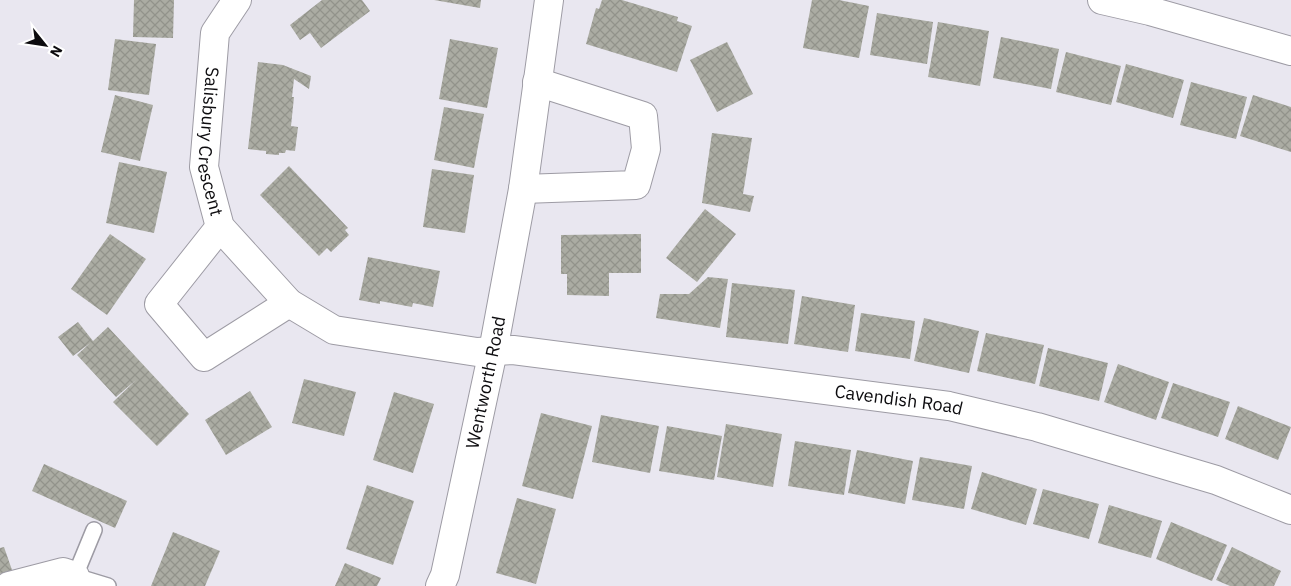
<svg xmlns="http://www.w3.org/2000/svg" width="1291" height="586" font-family="'IBM Plex Sans',sans-serif">
<defs>
<pattern id="building-cross-hatch" width="8" height="8" patternUnits="userSpaceOnUse" patternTransform="scale(1.25)"><rect width="8" height="8" fill="#abaca3"/><path d="M0 0l8 8M0 8l8-8" fill="none" stroke="#92938b"/></pattern>
</defs>
<rect width="100%" height="100%" fill="#e9e7f0"/>
<g fill="url(#building-cross-hatch)">
<polygon points="134,0 174,0 173,38 133,37"/>
<polygon points="322,0 362,0 370,11 321,48 310,33 300,40 290,25"/>
<polygon points="434,0 481,0 480,8"/>
<polygon points="602,0 622,0 678,17 677,21 692,26 677,72 586,44 596,8 599,9"/>
<polygon points="812,0 839,0 869,6 859,58 803,48"/>
<polygon points="877,13 933,22 927,64 870,55"/>
<polygon points="938,22 989,31 980,86 928,77"/>
<polygon points="1001,37 1059,49 1051,89 993,78"/>
<polygon points="115,39 156,44 149,95 108,90"/>
<polygon points="450,39 498,48 487,108 439,99"/>
<polygon points="727,42 753,94 717,112 690,60"/>
<polygon points="1066,52 1121,66 1111,105 1056,92"/>
<polygon points="258,62 283,65 311,76 309,89 294,79 292,97 294,97 291,126 298,127 295,151 286,150 285,153 279,153 279,155 266,154 266,151 248,149"/>
<polygon points="1126,64 1184,80 1173,118 1116,102"/>
<polygon points="1191,82 1247,97 1236,139 1180,125"/>
<polygon points="115,95 153,105 140,161 101,152"/>
<polygon points="1253,95 1291,107 1291,152 1240,136"/>
<polygon points="444,107 484,114 474,168 434,160"/>
<polygon points="712,133 752,138 743,194 754,196 750,212 702,203"/>
<polygon points="119,162 167,172 154,233 106,223"/>
<polygon points="289,166 348,228 345,230 349,235 331,252 327,248 319,256 260,195"/>
<polygon points="432,169 474,175 465,233 423,227"/>
<polygon points="705,209 736,234 697,282 666,258"/>
<polygon points="110,234 146,259 107,315 71,289"/>
<polygon points="641,234 641,273 609,273 609,296 567,295 567,274 561,274 561,235"/>
<polygon points="368,257 440,271 433,307 413,303 412,307 380,301 380,304 359,300"/>
<polygon points="708,277 728,279 720,328 656,318 660,294 689,294"/>
<polygon points="732,283 795,290 788,344 726,337"/>
<polygon points="802,296 855,305 848,352 794,344"/>
<polygon points="861,313 915,321 910,359 855,351"/>
<polygon points="924,318 979,331 969,373 914,361"/>
<polygon points="78,322 93,341 108,327 189,414 157,446 113,402 136,380 116,397 77,355 90,343 73,356 58,337"/>
<polygon points="986,333 1044,345 1035,384 977,371"/>
<polygon points="1048,348 1108,363 1099,401 1039,386"/>
<polygon points="1118,364 1169,382 1156,420 1104,402"/>
<polygon points="304,379 356,392 344,436 292,423"/>
<polygon points="1173,383 1230,402 1218,437 1161,418"/>
<polygon points="250,391 272,427 226,455 205,420"/>
<polygon points="394,392 434,404 413,473 373,460"/>
<polygon points="1238,406 1291,427 1278,460 1225,439"/>
<polygon points="541,413 592,426 573,499 522,486"/>
<polygon points="601,415 659,426 650,473 592,462"/>
<polygon points="726,424 782,434 773,487 717,477"/>
<polygon points="667,426 722,436 714,480 659,471"/>
<polygon points="795,441 851,450 844,495 788,486"/>
<polygon points="857,450 913,461 905,504 848,493"/>
<polygon points="920,457 972,466 964,509 912,500"/>
<polygon points="44,464 127,501 115,528 32,491"/>
<polygon points="982,472 1037,489 1026,525 971,509"/>
<polygon points="367,485 414,501 393,565 346,549"/>
<polygon points="1043,489 1099,504 1089,539 1033,524"/>
<polygon points="517,498 556,509 536,584 496,573"/>
<polygon points="1109,505 1162,521 1151,558 1098,543"/>
<polygon points="1171,522 1227,545 1212,581 1156,559"/>
<polygon points="173,532 220,551 205,586 151,586"/>
<polygon points="4,547 12,570 0,574 0,548"/>
<polygon points="1232,547 1281,571 1274,586 1230,586 1216,580"/>
<polygon points="345,563 381,578 377,586 335,586"/>
</g>
<g fill="none" stroke-linecap="round" stroke-linejoin="round">
<g stroke="#9d9ba4" stroke-width="18">
<g id="service">
<polyline points="75,576 108,586"/>
<polyline points="77,582 75,576 94,530"/>
</g>
</g>
<g stroke="#9d9ba4" stroke-width="30">
<g id="minor">
<path id="s1" d="M 237,0 L 215,33 L 204,167 L 220,227 L 289,303 L 334,330 L 477,352 L 513,350 L 949,406 L 1037,427 L 1216,480 L 1291,510"/>
<polyline points="1102,0 1150,11 1291,51"/>
<polyline points="523,189 636,185 646,149 643,116 537,82"/>
<polyline points="220,227 159,304 204,357 289,303"/>
<polyline points="9,586 63,572 75,576"/>
<path id="s2" d="M 440,586 L 445,575 L 493,351 L 523,189 L 549,0"/>
</g>
</g>
<use href="#service" stroke="#fff" stroke-width="15"/>
<use href="#minor" stroke="#fff" stroke-width="28"/>
</g>
<g text-anchor="middle" stroke-width="4" stroke-linejoin="round" paint-order="stroke">
<g font-size="18" fill="#0c0b0e" stroke="#fff">
<text dy="6" stroke="none"><textPath href="#s1" startOffset="149">Salisbury Crescent</textPath></text>
<text dy="6" stroke="none"><textPath href="#s2" startOffset="209">Wentworth Road</textPath></text>
<text dy="6" stroke="none"><textPath href="#s1" startOffset="961">Cavendish Road</textPath></text>
</g>
</g>
<g transform="translate(45 45) rotate(120)" stroke="#ffffff" stroke-width="4" paint-order="stroke">
<path d="M0-4L9 19L0 12L-9 19Z" fill="#0c0b0e"/>
<text y="-8" font-size="14" font-weight="bold" text-anchor="middle" fill="#0c0b0e">N</text>
</g>
</svg>
